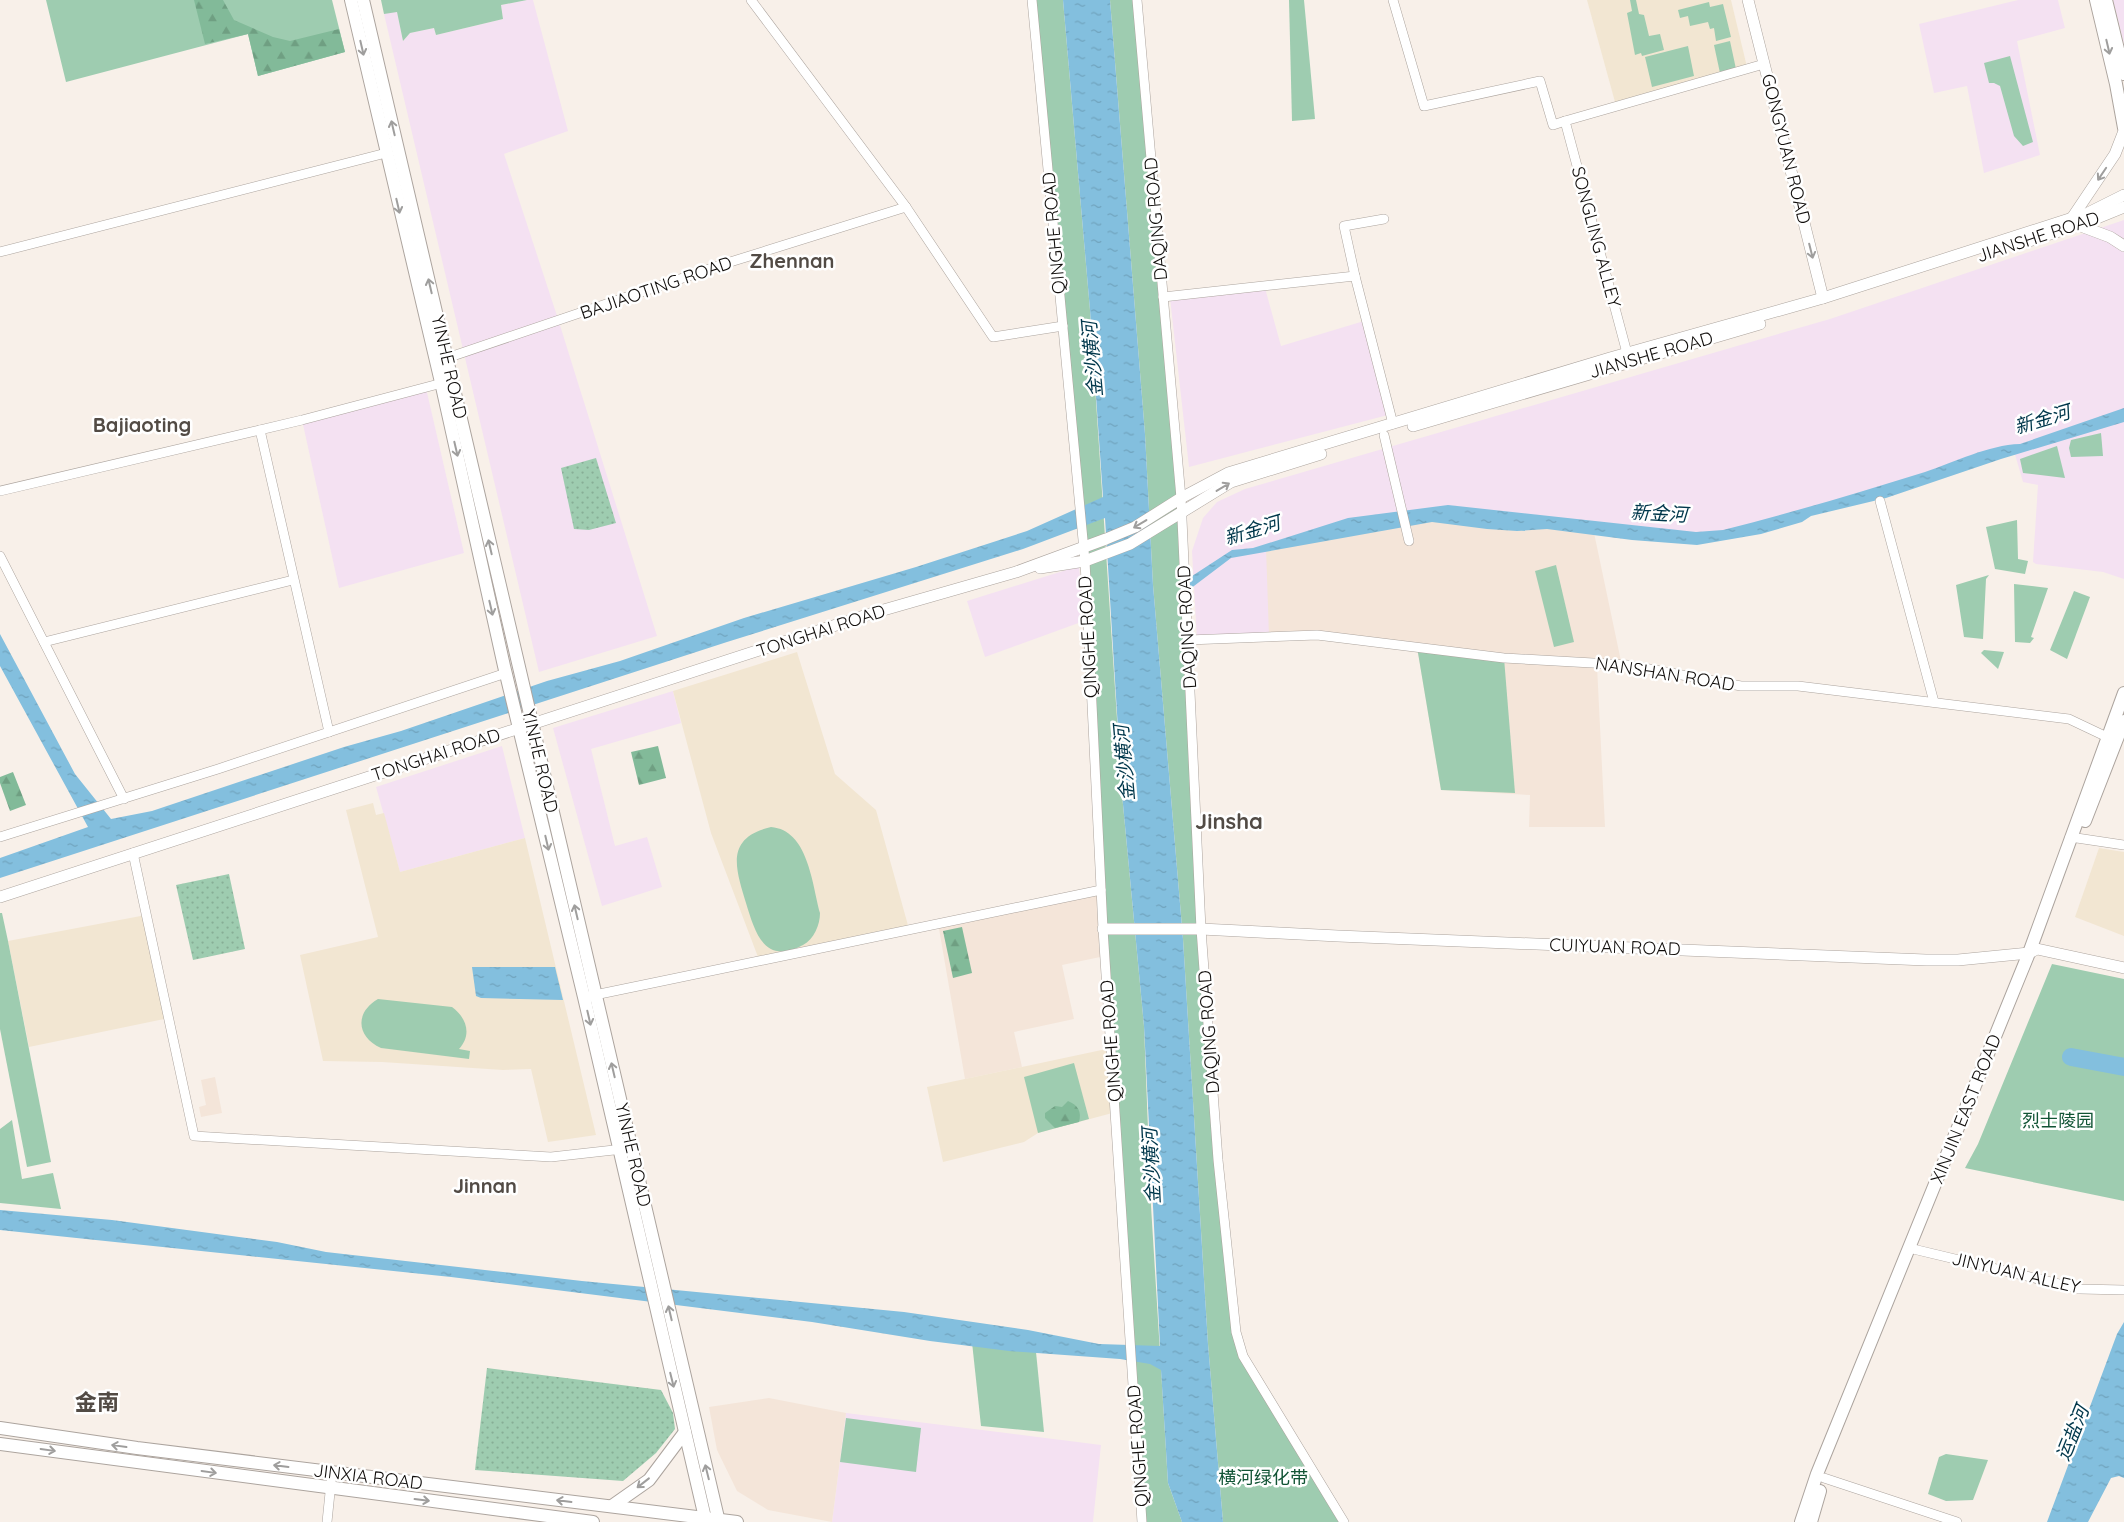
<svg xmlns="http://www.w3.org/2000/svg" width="2124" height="1522" font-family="Quicksand,'Noto Sans SC',sans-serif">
<defs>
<pattern id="forest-firs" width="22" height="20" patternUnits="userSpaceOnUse" patternTransform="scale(1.25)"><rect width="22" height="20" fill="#82ba99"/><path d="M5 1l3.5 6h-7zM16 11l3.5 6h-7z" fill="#6f9f82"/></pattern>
<pattern id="garden-dots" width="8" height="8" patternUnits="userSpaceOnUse" patternTransform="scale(1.25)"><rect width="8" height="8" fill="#9eccb0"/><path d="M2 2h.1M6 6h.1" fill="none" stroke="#87ae96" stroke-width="1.8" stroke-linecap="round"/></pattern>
<pattern id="water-ripples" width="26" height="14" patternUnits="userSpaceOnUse" patternTransform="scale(1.25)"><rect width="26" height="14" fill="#83bfde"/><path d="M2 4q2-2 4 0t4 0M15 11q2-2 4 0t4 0" fill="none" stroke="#70a3bd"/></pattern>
</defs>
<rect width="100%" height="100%" fill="#f8f0e9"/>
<g fill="#f4e1f2">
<polygon points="527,0 533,0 568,131 504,154 559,322 657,636 539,672 384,14 397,11 403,41 410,33 434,28 436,35 503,19 501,5"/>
<polygon points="2018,0 2058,0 2065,28 2017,41 2040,155 1984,173 1967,86 1934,93 1919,24"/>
<polygon points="2113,0 2124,0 2124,44"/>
<polygon points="2124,220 2124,579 2103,572 2036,564 2033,562 2038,485 2023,482 2014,451 1721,537 1528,518 1269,637 1197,640 1192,551 1203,518 1217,502 1245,489 1830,319"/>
<polygon points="1265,288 1281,346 1364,321 1388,415 1189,467 1170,298"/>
<polygon points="426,388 464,553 339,588 302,420"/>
<polygon points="1079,566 1084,621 985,657 967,601"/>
<polygon points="673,691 681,723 591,749 615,846 647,837 662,887 602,906 553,728"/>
<polygon points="502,746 525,838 400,872 376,787"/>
<polygon points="846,1413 1101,1445 1093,1522 832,1522"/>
</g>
<g fill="#f4e5d9">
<polygon points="1459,513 1593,528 1622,666 1597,666 1605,827 1529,827 1530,795 1441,790 1417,647 1317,635 1269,637 1266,547"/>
<polygon points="1101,890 1105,956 1062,965 1074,1019 1014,1032 1022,1067 965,1079 938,923"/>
<polygon points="215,1077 222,1113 201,1117 199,1107 206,1105 201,1080"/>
<polygon points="769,1398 846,1413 832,1522 768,1510 737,1491 717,1450 709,1407"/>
</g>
<g fill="#f2e6d2">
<polygon points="1587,0 1731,0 1747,67 1615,102"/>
<polygon points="797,652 835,774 876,810 909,929 758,957 711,833 673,691"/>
<polygon points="373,803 376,815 384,813 400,872 525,838 596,1135 548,1142 531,1069 503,1070 382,1062 323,1061 300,955 378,937 346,810"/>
<polygon points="2099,848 2124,852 2124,936 2075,917"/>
<polygon points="146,915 169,1018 29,1047 8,941"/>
<polygon points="1111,1048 1116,1112 1038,1133 1024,1142 943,1162 927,1087"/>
</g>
<g fill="#9eccb0">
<polygon points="46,0 332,0 345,52 258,76 248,34 66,82"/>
<polygon points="381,0 527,0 501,5 503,19 436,35 434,28 410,33 403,41 397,12 384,14"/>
<polygon points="1032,0 1063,0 1090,310 1122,794 1144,1026 1151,1206 1168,1483 1182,1522 1142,1522 1085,561"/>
<polygon points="1110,0 1137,0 1181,498 1201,929 1233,1331 1339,1522 1223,1522 1208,1344 1183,939 1153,585 1145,434"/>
<polygon points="1289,0 1304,0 1315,119 1292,121"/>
<polygon points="1630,0 1636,0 1639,14 1644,15 1649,36 1660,34 1664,50 1642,56 1641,53 1635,55 1627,13 1632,11"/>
<polygon points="1709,2 1710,7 1723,4 1731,37 1716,41 1714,28 1710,29 1708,22 1690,26 1688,16 1680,18 1678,10"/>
<polygon points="1730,41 1736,69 1720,73 1714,45"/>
<polygon points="1688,46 1694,76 1652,87 1645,57"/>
<polygon points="2010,56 2033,142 2023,146 2014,136 2000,86 1994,83 1989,83 1984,63"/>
<polygon points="2101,433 2103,456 2071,457 2069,448 2071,440"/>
<polygon points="2057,446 2065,478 2023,473 2020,459"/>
<polygon points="2017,520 2018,559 2028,561 2025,574 1995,569 1986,527"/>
<polygon points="1556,565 1574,642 1554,647 1535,571"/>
<polygon points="1989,575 1986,579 1983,639 1964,637 1956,585"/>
<polygon points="2014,584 2048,588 2031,637 2034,638 2030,643 2015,642"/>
<polygon points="2074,591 2090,597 2067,659 2050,650"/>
<polygon points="1417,647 1504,658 1515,793 1441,790"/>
<polygon points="1984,650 2004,652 1998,669 1981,653"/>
<path d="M 771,827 C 808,830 812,883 820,913 C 820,925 814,939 803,945 C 764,966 755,932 746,903 C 736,869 724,838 771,827 Z"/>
<polygon points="0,913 2,913 8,941 51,1162 27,1167 0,1029"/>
<polygon points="2052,964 2124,979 2124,1201 1965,1168 1978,1144"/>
<path d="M 378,999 L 452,1007 C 467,1018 472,1035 459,1049 L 470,1051 L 469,1059 L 381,1048 C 357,1037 354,1013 378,999 Z"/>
<polygon points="1074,1063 1089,1119 1038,1133 1024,1077"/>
<polygon points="12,1120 22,1179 53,1173 61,1209 0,1203 0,1129"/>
<polygon points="971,1333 1035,1342 1044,1432 981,1426"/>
<polygon points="846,1418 921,1428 916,1472 840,1462"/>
<polygon points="1946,1454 1988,1460 1973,1500 1946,1501 1928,1494 1939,1457"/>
</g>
<g fill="url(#forest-firs)">
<polygon points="194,0 223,0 234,20 273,37 290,41 339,29 345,52 258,76 248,34 205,44"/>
<polygon points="658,746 666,778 639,785 631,752"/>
<polygon points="13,772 26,805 10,811 0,783 0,777"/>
<polygon points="962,927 972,973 953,978 943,931"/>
<path d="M 1068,1101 C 1078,1105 1082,1112 1079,1122 L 1055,1128 L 1045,1118 L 1045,1113 L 1055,1106 L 1062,1107 Z"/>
</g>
<g fill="url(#garden-dots)">
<polygon points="596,458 616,523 589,530 574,529 561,468"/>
<polygon points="229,874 245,949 193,960 176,885"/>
<polygon points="487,1368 661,1390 673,1413 675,1429 656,1453 623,1481 475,1470"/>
</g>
<g fill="url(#water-ripples)">
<polygon points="1063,0 1110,0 1145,434 1153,585 1183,939 1208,1344 1223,1522 1182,1522 1168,1483 1161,1370 1150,1364 1120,1359 1009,1351 930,1341 812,1322 451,1277 0,1230 0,1210 112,1220 277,1242 326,1252 582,1281 904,1312 1028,1330 1099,1344 1160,1346 1144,1026 1122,794 1105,518 1023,549 727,642 0,878 0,858 88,827 0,666 0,634 75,774 111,819 152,811 344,747 401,731 547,681 620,661 744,618 916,567 1027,531 1103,497 1090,310"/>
<path d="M 2124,408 L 2124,422 L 2001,459 L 1886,498 L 1811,516 L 1802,522 L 1761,534 L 1697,545 L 1632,540 L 1547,529 L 1517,531 L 1487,529 L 1432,522 L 1231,558 L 1190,589 L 1189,578 L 1232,550 L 1253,548 L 1348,518 L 1448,505 L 1696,532 L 1723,530 C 1790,513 1858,493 1925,472 C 1955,462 1988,445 2020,444 Z"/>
<polygon points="555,967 563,1000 481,998 476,996 472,967"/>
<polygon points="2124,1322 2124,1478 2119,1476 2111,1478 2088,1522 2047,1522 2117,1334"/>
</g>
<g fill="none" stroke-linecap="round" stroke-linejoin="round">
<polyline stroke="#83bfde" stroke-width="18" points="2071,1057 2124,1067"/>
<g stroke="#aca49e" stroke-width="10">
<g id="minor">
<polyline points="751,0 906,207 993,337 1063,326"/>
<polyline points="1032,0 1085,561 1103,929 1142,1522"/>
<polyline points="1137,0 1181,498 1201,929 1218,1160 1236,1332 1243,1356 1344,1522"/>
<polyline points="1393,0 1424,106 1540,81 1553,125 1565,121"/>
<polyline points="0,252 386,153"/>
<polyline points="1355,276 1344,226 1384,219"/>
<polyline points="1163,297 1355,276 1393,424"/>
<polyline points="1627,353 1565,121 1764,64"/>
<polyline points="441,360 727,263 906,207"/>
<polyline points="260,430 329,732"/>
<polyline points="1384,435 1409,541"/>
<polyline points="0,491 302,420 446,382"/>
<polyline points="1880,501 1934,702"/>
<polyline points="0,556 124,799"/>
<polyline points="1188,640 1317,635 1504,658 1628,665 1741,686 1798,686 2069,719 2107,737"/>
<polyline points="44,642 293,580"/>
<polyline points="0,837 218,769 506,673"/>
<polyline points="2070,837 2124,845"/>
<polyline points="133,853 194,1136 551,1157 623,1149"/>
<polyline points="590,996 1101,890"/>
<polyline points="1909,1248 2080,1289 2124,1290"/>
<polyline points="1824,1478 1957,1522"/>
<polyline points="327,1522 332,1473"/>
</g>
</g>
<g stroke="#aca49e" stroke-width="12">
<g id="tertiary">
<polyline points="1748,0 1823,298"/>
<polyline points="2072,218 2115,154 2124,131"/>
<polyline points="2078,225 2110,237 2124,246"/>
<polyline points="2026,242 2090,221 2124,207"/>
<polyline points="1413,426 1760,324"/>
<polyline points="1040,568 1085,561 1130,544 1231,482 1321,454"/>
<polyline points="0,897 873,613 1016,572 1106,539 1135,527 1181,498 1228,473 1610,358 1823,298 2088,213 2124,195"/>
<polyline points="1103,929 1201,929 1338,936 1926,960 1958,960 2029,953 2037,949 2124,968"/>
</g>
</g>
<g stroke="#aca49e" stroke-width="14">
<g id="secondary">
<polyline points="351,0 441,382 504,666 584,997 706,1522"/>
<polyline points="363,0 719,1522"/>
<polyline points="2096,0 2116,84 2124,128"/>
<polyline points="2106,0 2124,74"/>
<polyline points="2085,821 2124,721"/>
<polyline points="0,1428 137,1448 737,1522"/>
<polyline points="0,1444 593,1522"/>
<polyline points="612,1506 649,1480 685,1432"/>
<polyline points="1801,1522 1817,1474 2029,953 2124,693"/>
<polyline points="1811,1522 1820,1491"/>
</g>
</g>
<use href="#minor" stroke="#fff" stroke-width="9"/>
<use href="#tertiary" stroke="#fff" stroke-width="11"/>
<use href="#secondary" stroke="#fff" stroke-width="12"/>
</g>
<defs><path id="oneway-shaft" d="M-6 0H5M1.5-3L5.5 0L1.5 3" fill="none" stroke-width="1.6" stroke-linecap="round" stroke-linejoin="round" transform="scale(1.25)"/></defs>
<g stroke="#9f9e9d">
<use href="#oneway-shaft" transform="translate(2108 47) rotate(77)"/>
<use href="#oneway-shaft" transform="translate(362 48) rotate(77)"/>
<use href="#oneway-shaft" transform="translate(393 128) rotate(-103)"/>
<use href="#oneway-shaft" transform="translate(2102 174) rotate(124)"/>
<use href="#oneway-shaft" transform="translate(398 206) rotate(77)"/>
<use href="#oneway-shaft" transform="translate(1811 251) rotate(76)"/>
<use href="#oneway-shaft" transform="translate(430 286) rotate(-103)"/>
<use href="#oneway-shaft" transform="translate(456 449) rotate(77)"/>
<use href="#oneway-shaft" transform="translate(1223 487) rotate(-31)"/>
<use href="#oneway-shaft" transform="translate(1140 524) rotate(149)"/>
<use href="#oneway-shaft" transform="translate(490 547) rotate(-103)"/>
<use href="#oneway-shaft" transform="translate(491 608) rotate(77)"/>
<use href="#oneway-shaft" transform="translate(547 843) rotate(77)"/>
<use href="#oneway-shaft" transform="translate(576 912) rotate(-103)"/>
<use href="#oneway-shaft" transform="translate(589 1018) rotate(77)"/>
<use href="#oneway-shaft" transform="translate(613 1070) rotate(-103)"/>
<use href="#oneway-shaft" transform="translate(670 1313) rotate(-103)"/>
<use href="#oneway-shaft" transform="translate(672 1380) rotate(76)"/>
<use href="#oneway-shaft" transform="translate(119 1446) rotate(-172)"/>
<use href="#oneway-shaft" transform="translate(48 1450) rotate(8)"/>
<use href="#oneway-shaft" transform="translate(281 1466) rotate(-173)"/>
<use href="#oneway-shaft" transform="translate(209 1472) rotate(8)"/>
<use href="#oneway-shaft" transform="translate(707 1472) rotate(-104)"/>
<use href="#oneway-shaft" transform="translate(643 1483) rotate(142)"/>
<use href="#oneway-shaft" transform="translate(422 1500) rotate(7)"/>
<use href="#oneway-shaft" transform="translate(564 1501) rotate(-173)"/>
</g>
<g text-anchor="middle" stroke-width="5" stroke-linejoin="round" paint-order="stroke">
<g font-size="18" fill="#100d0b" stroke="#fff">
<text transform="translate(1786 149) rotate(76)" y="6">GONGYUAN ROAD</text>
<text transform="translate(1156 219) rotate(-95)" y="6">DAQING ROAD</text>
<text transform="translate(1054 233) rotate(-95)" y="6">QINGHE ROAD</text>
<text transform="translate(1596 237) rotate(75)" y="6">SONGLING ALLEY</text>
<text transform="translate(2038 237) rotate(-18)" y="6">JIANSHE ROAD</text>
<text transform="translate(656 288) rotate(-19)" y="6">BAJIAOTING ROAD</text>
<text transform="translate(1651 355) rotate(-16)" y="6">JIANSHE ROAD</text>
<text transform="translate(449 367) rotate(77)" y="6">YINHE ROAD</text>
<text transform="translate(1187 627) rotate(-93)" y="6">DAQING ROAD</text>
<text transform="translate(821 631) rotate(-18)" y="6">TONGHAI ROAD</text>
<text transform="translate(1088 637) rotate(-93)" y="6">QINGHE ROAD</text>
<text transform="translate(1665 674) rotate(9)" y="6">NANSHAN ROAD</text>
<text transform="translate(436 755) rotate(-18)" y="6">TONGHAI ROAD</text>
<text transform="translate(540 761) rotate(77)" y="6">YINHE ROAD</text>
<text transform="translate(1615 947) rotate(2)" y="6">CUIYUAN ROAD</text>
<text transform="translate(1209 1032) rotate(-94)" y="6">DAQING ROAD</text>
<text transform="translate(1111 1041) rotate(-94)" y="6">QINGHE ROAD</text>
<text transform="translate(1966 1109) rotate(-68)" y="6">XINJIN EAST ROAD</text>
<text transform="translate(633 1155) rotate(77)" y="6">YINHE ROAD</text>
<text transform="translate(2016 1273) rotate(13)" y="6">JINYUAN ALLEY</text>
<text transform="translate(1138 1446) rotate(-94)" y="6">QINGHE ROAD</text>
<text transform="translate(368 1477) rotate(7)" y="6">JINXIA ROAD</text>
</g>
<g font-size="18" fill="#115435" stroke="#fff">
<text x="2058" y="1127">烈士陵园</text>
<text x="1263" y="1484">横河绿化带</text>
</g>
<g font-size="19" font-style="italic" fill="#00374b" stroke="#fff">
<text transform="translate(1092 359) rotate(-95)" y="7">金沙横河</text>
<text transform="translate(2042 419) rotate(-17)" y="7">新金河</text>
<text transform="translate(1659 513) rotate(3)" y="7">新金河</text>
<text transform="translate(1252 530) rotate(-17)" y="7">新金河</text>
<text transform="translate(1124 763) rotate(-95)" y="7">金沙横河</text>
<text transform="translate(1151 1166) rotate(-93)" y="7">金沙横河</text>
<text transform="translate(2072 1433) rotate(-68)" y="7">运盐河</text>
</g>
<g font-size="20" font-weight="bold" fill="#524b45" stroke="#fff">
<text x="792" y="268">Zhennan</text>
<text x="142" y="432">Bajiaoting</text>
<text x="485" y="1193">Jinnan</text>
</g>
<g font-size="22" font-weight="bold" fill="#524b45" stroke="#fff">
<text x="1229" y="829">Jinsha</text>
<text x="97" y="1410">金南</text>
</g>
</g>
</svg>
